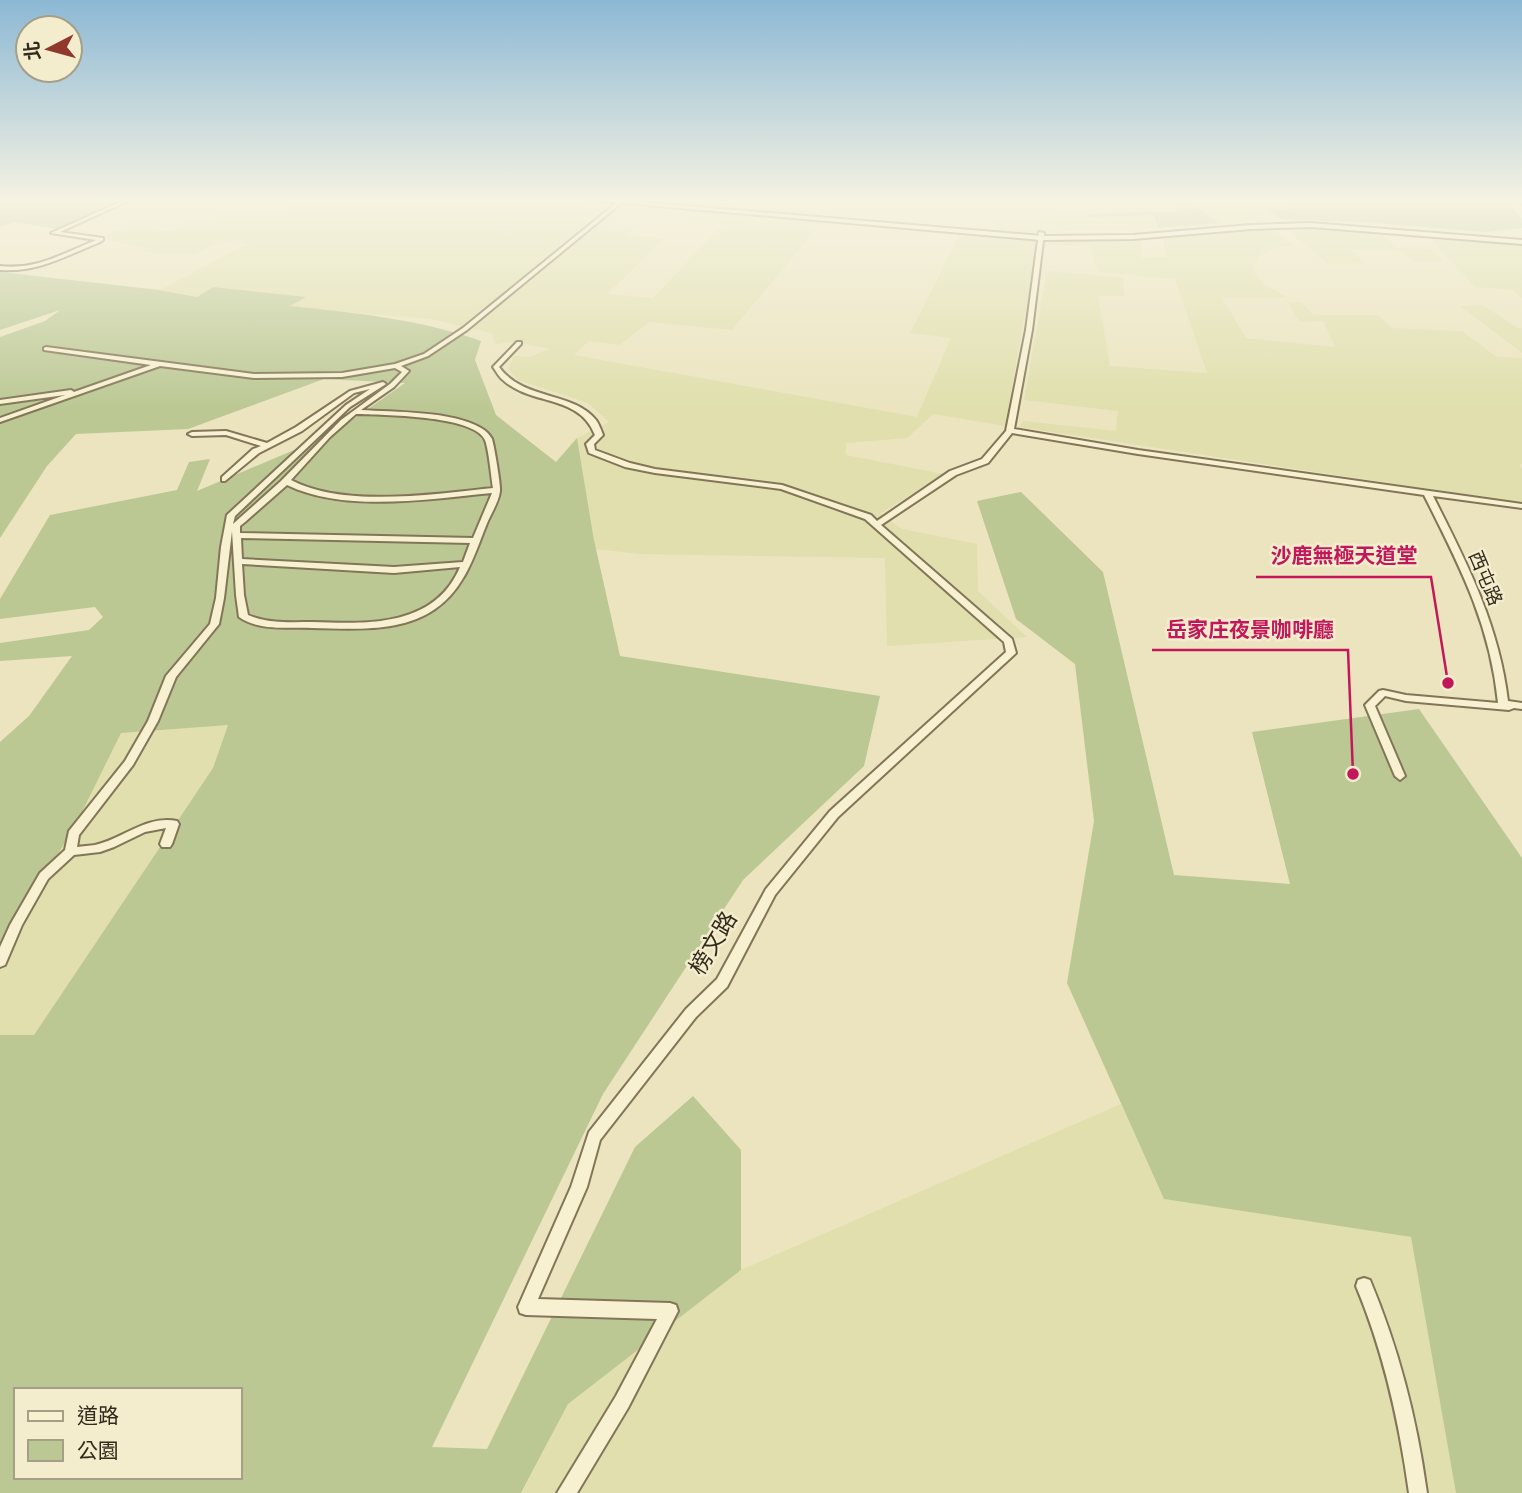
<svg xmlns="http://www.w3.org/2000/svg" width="1522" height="1493" font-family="'Roboto Serif','Noto Sans TC',serif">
<rect width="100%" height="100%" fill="#ebe4bf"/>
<g fill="#e0dfad">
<polygon points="303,200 554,200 638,207 613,226 636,227 629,236 664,239 607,294 653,298 723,224 679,220 687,210 822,222 732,330 649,322 620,345 589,341 574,355 917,417 951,338 910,333 960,234 996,237 998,220 1038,222 1039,216 1087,214 1090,217 1112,218 1154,215 1158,228 1037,232 1038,240 1005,426 933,414 907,438 846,443 846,455 943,474 880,514 902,529 977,544 978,591 1027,637 887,646 885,558 639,554 596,549 577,438 609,422 588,403 518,380 508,369 514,356 529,357 550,349 516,342 496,344 491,333 430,319 289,307 304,297 213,287 198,297 160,290 247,244 222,242 194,254 143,252 148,249 99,238 135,221 168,224 155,230 169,231 192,221 207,222 234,209 280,211"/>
<polygon points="1179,200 1287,200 1291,210 1267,209 1281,219 1219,223 1190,203"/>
<polygon points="1326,227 1380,231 1396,248 1431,249 1442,261 1417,262 1398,250 1349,249 1365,263 1328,264 1285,228"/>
<polygon points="1273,228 1294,246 1279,247 1259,256 1251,269 1264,284 1288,298 1222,298 1246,338 1335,347 1323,321 1300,322 1288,303 1301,302 1314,315 1378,315 1392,328 1462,331 1497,357 1522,358 1522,464 1519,464 1522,469 1522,503 1019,427 1023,421 1116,431 1118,411 1024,400 1047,271 1123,277 1124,296 1098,296 1110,366 1207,373 1175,279 1098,272 1091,246 1048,245 1048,241 1141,240 1141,258 1166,257 1163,239"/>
<polygon points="1428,236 1522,246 1522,298 1513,290 1475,287"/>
<polygon points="1483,305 1518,328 1522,328 1522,353 1460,306"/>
<polygon points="228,724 213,768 34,1035 0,1035 0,955 121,733"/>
<polygon points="1121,1104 1164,1199 1411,1237 1456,1493 522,1493 568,1404 741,1270"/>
</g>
<g fill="#bbc894" fill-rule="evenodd">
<polygon points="0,200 125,200 56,229 14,222 0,227"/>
<polygon points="1167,200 1190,203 1219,223 1158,228 1154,215 1090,217 1087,214 1180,211"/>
<polygon points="1287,200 1506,200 1522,219 1522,228 1485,232 1361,222 1281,219 1266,209 1290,210"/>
<path d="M 0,272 L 159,290 L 197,297 L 213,287 L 306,297 L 290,306 C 356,313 419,319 481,341 L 475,360 L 496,415 L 556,462 L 577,438 L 594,540 L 620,656 L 880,696 L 864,766 L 743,880 L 603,1094 L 432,1447 L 487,1449 L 635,1147 L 693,1096 L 741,1150 L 741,1270 L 568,1404 L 521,1493 L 0,1493 L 0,1035 L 34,1035 L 213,768 L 228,725 L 121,733 L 74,828 L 0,947 L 0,742 L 29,716 L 72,656 L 0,661 L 0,643 L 89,630 L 103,617 L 95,607 L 0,619 L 0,599 L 50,515 L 177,490 L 189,462 L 210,459 L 197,491 L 332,434 L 405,383 L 324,379 L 188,429 L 76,434 L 47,466 L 0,538 L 0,337 L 45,321 L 60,310 L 0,330 ZM 16,1390 L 240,1390 L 240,1477 L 16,1477 Z"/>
<polygon points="1021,492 1103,572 1174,875 1290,884 1252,732 1419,709 1522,858 1522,1493 1456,1493 1411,1237 1164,1199 1067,983 1094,821 1075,664 1016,619 977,501"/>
</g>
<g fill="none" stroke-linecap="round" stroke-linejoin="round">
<g stroke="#837558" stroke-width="4">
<g id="minor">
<path d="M 124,200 L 130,200 L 60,232 L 103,238 L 103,240 L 98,243 C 65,256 37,273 0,270 L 0,266 C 37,270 61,254 94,241 L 96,240 L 51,233 Z"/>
<path d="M 620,200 L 625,200 L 467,330 L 428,356 L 401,366 L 409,371 L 394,387 L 361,410 C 394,412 453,411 481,428 C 485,430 490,435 492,439 C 494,445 501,486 500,491 C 499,501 492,512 488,521 C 475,552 466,588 435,609 C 401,633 351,629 312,628 C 289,627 258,631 239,617 L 236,595 L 232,531 L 224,598 L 219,624 L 176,677 L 158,721 L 133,765 L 79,835 L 77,847 C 83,846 89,846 95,845 C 123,839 146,815 177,821 L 179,824 L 172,844 L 170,847 L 162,847 L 160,844 L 166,828 L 145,832 L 114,847 L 100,852 L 74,855 L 48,879 L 22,925 L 5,965 L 0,967 L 0,947 L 10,925 L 40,873 L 65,850 L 69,831 L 125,761 L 148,721 L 166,676 L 210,624 L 216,598 L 221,547 L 227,515 L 346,405 L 370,389 L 354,393 L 302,431 L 259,453 L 225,481 L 222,481 L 222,477 L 253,449 L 261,446 L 226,435 L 192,436 L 188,434 L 192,432 L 226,431 L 267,443 L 296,427 L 350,391 L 383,382 L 386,384 L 350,407 L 235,516 L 233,524 L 281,481 L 341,420 L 390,384 L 402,372 L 395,368 L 342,377 L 254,378 L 160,366 L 0,422 L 0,418 L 65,395 L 0,404 L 0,400 L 71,390 L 74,392 L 151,365 L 44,350 L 44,348 L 46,347 L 254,374 L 342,373 L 395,364 L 424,354 L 463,328 ZM 356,414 C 381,415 474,415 485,440 C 489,451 491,476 493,488 C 434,494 344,508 291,480 L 330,437 ZM 287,485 C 345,513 428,499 492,493 L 473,538 L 240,533 L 240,526 L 245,522 ZM 241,538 L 470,543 L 463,562 L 394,567 L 242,559 ZM 242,564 L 394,573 L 460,567 C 435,627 368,624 313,622 C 291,622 269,624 248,615 L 244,595 Z"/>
<path d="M 1039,232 L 1044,233 L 1032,330 L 1014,429 L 1138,450 L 1522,504 L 1522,508 L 1433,496 C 1467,563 1499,625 1508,701 L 1522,703 L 1522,709 L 1514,708 L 1509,710 L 1406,701 L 1385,696 L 1375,706 L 1405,776 L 1400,780 L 1395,776 L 1365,705 L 1379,691 L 1383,690 L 1406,695 L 1498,703 C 1490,623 1459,565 1424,495 L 1138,454 L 1012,433 L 988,463 L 956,475 L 881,525 L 1012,639 L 1016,653 L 838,817 L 775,895 L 727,987 L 696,1017 L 600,1140 L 587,1187 L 538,1299 L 670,1303 L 676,1305 L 678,1311 L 628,1408 L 577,1493 L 557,1493 L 616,1396 L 657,1319 L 526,1315 L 520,1313 L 518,1307 L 571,1187 L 589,1132 L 686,1009 L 717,979 L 766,889 L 830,811 L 1006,652 L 1004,642 L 865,519 L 781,489 L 655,473 L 625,467 L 589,453 L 586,444 L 595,435 C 579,394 531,406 503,380 C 499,377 496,371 493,367 L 517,342 L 521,342 L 521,344 L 499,367 C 524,401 573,391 596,420 C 599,424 601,430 603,435 L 594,444 L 595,450 L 630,463 L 655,469 L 782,485 L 871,515 L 877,521 L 950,471 L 982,459 L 1006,431 L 1026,330 Z"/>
<path d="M 1364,1278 L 1370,1280 C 1399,1349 1417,1419 1427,1493 L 1409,1493 C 1399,1421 1384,1353 1356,1286 L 1358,1280 Z"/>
</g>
</g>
<g stroke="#837558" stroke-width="4">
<g id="tertiary">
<polygon points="590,200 616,200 1042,236 1133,235 1251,225 1311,223 1522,240 1522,244 1311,227 1251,229 1133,239 1042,240"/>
<polygon points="1515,200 1522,200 1522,204"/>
</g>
</g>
<use href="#minor" fill="#f7f1d1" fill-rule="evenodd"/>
<use href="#tertiary" fill="#f7f1d1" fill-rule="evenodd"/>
</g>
<linearGradient id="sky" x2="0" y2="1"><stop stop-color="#8cb8d5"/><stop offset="0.49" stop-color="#f6f3e2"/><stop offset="1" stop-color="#f6f3e2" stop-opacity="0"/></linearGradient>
<rect width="1522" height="409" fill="url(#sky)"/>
<g text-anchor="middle" stroke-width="5" stroke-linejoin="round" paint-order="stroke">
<g font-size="19" fill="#332a1c" stroke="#f3edce">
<text transform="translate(1486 578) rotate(67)" y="7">西屯路</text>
</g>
<g font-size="23" fill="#332a1c" stroke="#f3edce">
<text transform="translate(713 943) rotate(-59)" y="8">榜文路</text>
</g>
</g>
<path fill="none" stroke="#c2185b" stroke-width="2.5" d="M1448 683L1431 577H1256M1353 774L1348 650H1152"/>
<g fill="#c2185b" stroke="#f3edce" stroke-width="2.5">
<circle cx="1448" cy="683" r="7"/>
<circle cx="1353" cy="774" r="7"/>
</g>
<g font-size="21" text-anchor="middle" font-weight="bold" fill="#c2185b" stroke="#f3edce" stroke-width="5" stroke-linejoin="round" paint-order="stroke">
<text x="1344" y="563">沙鹿無極天道堂</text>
<text x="1250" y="637">岳家庄夜景咖啡廳</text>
</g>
<rect x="14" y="1388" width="228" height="91" fill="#f3edce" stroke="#a69f87" stroke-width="2"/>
<rect x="28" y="1411" width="35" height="10" fill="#f7f1d1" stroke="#a69f87" stroke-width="2"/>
<text x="77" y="1423" font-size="21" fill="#332a1c">道路</text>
<rect x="28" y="1440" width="35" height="21" fill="#bbc894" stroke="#a69f87" stroke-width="2"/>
<text x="77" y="1458" font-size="21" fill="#332a1c">公園</text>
<g transform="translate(49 49) rotate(264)"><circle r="33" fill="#f3edce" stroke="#a69f87" stroke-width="2"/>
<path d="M0-5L12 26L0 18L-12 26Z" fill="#8f382b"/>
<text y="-10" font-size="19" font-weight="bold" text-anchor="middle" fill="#332a1c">北</text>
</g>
</svg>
